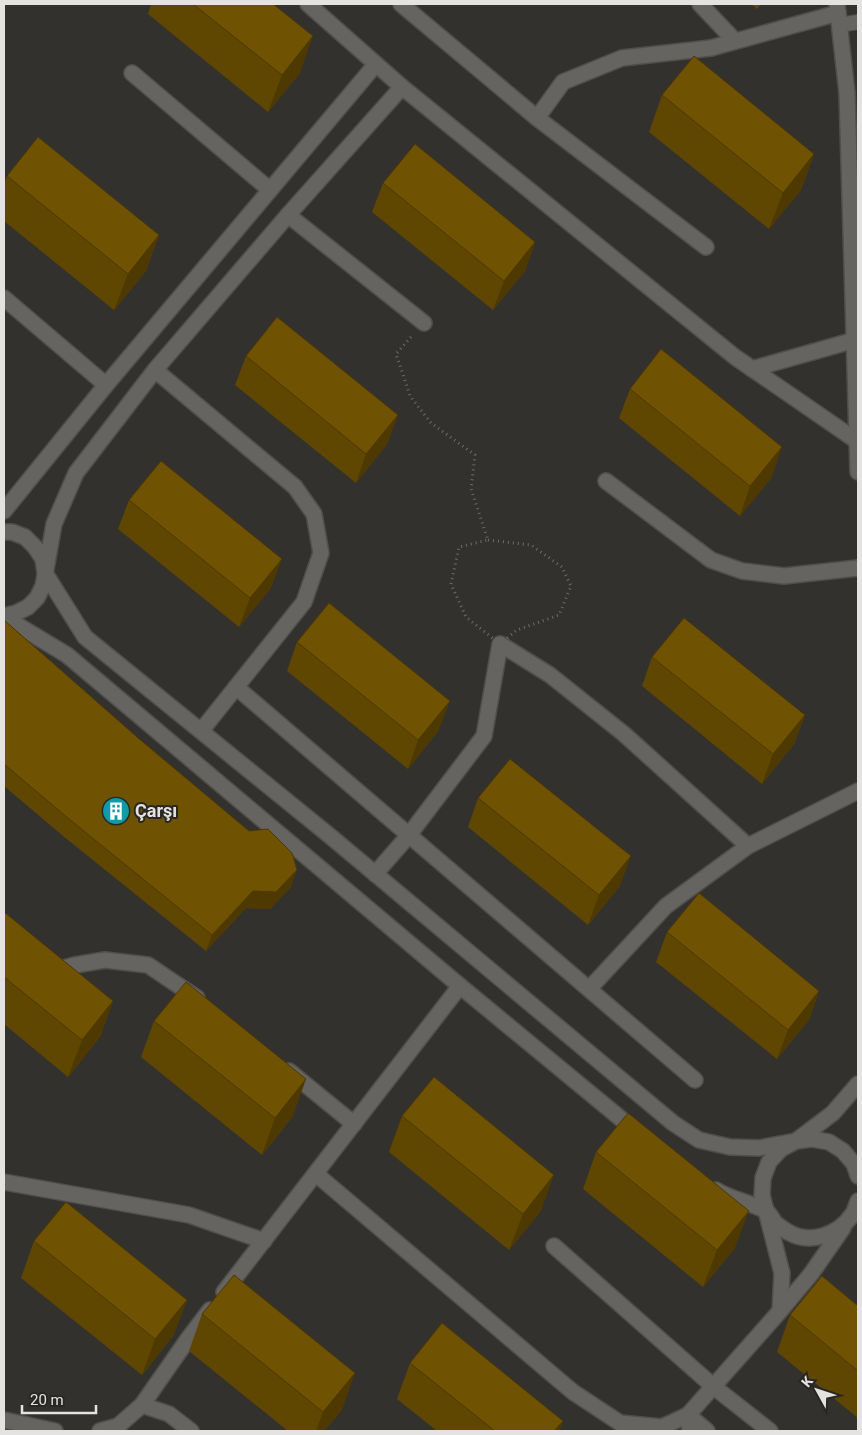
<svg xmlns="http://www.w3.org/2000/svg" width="862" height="1435" font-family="Roboto,sans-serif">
<rect width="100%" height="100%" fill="#33312d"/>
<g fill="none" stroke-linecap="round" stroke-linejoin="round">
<g stroke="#4f4e4a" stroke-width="16">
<polyline id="lane" points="839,25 858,22"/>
</g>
<g stroke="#4f4e4a" stroke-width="18">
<g id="street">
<polyline points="308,4 402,87 735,357 857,441"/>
<polyline points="401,4 537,118 706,247"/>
<polyline points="700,4 735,41"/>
<polyline points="132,73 270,190"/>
<polyline points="537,118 563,82 622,58 711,48 838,13"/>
<polyline points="288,215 424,323"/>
<polyline points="4,298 106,385"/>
<polyline points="752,369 855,340"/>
<polyline points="155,370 295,487 314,514 321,553 304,602 201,731"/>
<polyline points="606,481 711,560 742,571 784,576 858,568"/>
<polyline points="236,687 695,1080"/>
<polyline points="375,874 409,835 484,736 500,644 550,675 624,734 748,846"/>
<polyline points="52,966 57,970 75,965 105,960 148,965 197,998"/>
<polyline points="589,989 666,906 748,846 858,791"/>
<polyline points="289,1071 354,1124"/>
<polyline points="4,1182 189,1215 264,1241"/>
<polyline points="554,1246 714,1387 770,1431"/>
<polyline points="142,1405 169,1414 191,1431"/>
<polyline points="688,1415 707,1431"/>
</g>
</g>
<g stroke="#4f4e4a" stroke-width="18">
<g id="secondary">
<polyline points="837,4 847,93 858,472"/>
<polyline points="4,511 106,385 376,64"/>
<polyline points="4,532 12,532 25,537 35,547 43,559 45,573 85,637 330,836 673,1123 699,1140 730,1147 759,1148 796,1141 833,1113 858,1084"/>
<polyline points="4,616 16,613 28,607 37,598 43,586 54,524 76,473 155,370 288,215 402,87"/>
<polyline points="4,620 19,626 67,655 460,986 637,1132"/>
<polyline points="316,1174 573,1392 620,1423 662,1427"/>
<path d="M 716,1190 C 731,1200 751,1202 766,1211 C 770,1213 772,1219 775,1223 C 779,1226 784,1230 788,1232 C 810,1245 838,1235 852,1215 C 855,1211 856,1206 858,1201"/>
<polyline points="224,1292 460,986"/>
<polyline points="780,1311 782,1273 762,1195 763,1178 769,1162 781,1149 796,1141 812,1139 829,1142 843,1151 854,1164 858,1176"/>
<polyline points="688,1415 780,1311 811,1274 843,1228"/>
<polyline points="4,1420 55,1431"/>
<polyline points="100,1431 118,1426 142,1405 188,1339 210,1310"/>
<polyline points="659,1431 662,1427 688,1415 690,1431"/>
</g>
</g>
<g stroke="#6f6d69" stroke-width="3" stroke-dasharray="1 4" stroke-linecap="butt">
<polyline points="411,337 396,354 410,396 431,423 475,455 471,489 488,540"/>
<polygon points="488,540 531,545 562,567 571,586 559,615 517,630 500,644 466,617 451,584 459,547"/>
</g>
<use href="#lane" stroke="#666460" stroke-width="14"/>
<use href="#street" stroke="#666460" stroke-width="15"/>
<use href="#secondary" stroke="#666460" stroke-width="15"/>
</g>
<g fill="#5f4702">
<polygon points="151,4 273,4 300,73 268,112 148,14"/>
<polygon points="751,4 761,4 757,9"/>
<polygon points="662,95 814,154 801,190 769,229 649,132"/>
<polygon points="7,176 159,235 146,271 114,310 4,221 4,185"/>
<polygon points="383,183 535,242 525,271 493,310 372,212"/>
<polygon points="246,356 398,415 387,444 356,483 235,385"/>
<polygon points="630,389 772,477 740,516 619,418"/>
<polygon points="129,500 271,588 239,627 118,529"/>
<polygon points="4,620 138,738 249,831 291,887 270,909 246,908 206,951 63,836 4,786"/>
<polygon points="297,642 439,730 408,769 287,671"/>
<polygon points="652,657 805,715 794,744 762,784 642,686"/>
<polygon points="478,798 620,886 588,925 468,827"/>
<polygon points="4,912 113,1001 100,1037 68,1077 4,1024"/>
<polygon points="667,932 819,991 809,1020 777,1059 656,962"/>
<polygon points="154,1021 293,1116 262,1155 141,1057"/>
<polygon points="402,1116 541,1211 509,1250 389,1152"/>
<polygon points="596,1152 735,1248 703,1287 583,1189"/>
<polygon points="34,1241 187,1300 173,1336 142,1375 21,1278"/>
<polygon points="858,1306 858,1418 777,1352 790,1315"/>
<polygon points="202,1314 342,1410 324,1431 288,1431 189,1351"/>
<polygon points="410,1363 563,1421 559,1431 437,1431 397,1399"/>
</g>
<g fill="#4e3901">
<polygon points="313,36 300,73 268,112 282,75"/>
<polygon points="814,154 801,190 769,229 783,193"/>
<polygon points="159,235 146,271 114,310 128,274"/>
<polygon points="535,242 525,271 493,310 504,281"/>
<polygon points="398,415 387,444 356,483 366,454"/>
<polygon points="782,447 772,477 740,516 750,486"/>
<polygon points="282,559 271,588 239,627 250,598"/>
<polygon points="450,701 439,730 408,769 418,740"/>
<polygon points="805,715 794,744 762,784 773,754"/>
<polygon points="631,856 620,886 588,925 599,895"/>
<polygon points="297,870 291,887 270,909 246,908 206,951 212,935 253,891"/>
<polygon points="819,991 809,1020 777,1059 788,1030"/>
<polygon points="113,1001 100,1037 68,1077 82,1040"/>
<polygon points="306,1079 293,1116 262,1155 275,1118"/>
<polygon points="554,1175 541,1211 509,1250 523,1214"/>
<polygon points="749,1211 735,1248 703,1287 717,1250"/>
<polygon points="187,1300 173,1336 142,1375 155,1339"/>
<polygon points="355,1373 342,1410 324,1431 316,1431 323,1412"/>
<polygon points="563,1421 559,1431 554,1431"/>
</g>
<g fill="#6f5202" stroke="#4e3901">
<polygon points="193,4 273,4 313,36 282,75"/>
<polygon points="694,56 814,154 783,193 662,95"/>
<polygon points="38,137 159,235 128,274 7,176"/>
<polygon points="415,144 535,242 504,281 383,183"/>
<polygon points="277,317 398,415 366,454 246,356"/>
<polygon points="661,349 782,447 750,486 630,389"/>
<polygon points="161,461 282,559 250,598 129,500"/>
<polygon points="329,603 450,701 418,740 297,642"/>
<polygon points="684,618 805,715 773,754 652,657"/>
<polygon points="4,620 138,738 249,831 268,829 292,853 297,870 276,892 253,891 212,935 69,819 4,764"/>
<polygon points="510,759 631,856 599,895 478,798"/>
<polygon points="699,893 819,991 788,1030 667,932"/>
<polygon points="4,912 113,1001 82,1040 4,977"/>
<polygon points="186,982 306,1079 275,1118 154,1021"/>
<polygon points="434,1077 554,1175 523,1214 402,1116"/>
<polygon points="628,1113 749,1211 717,1250 596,1152"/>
<polygon points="66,1202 187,1300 155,1339 34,1241"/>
<polygon points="234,1275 355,1373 323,1412 202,1314"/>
<polygon points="822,1276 858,1306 858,1371 790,1315"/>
<polygon points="442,1323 563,1421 554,1431 495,1431 410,1363"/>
</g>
<defs>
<g id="building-disc" transform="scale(1.4375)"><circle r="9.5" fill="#0f9aa8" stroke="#292723"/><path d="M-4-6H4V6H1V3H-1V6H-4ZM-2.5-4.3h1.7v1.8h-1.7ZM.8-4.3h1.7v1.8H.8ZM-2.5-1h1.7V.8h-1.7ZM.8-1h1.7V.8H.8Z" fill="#fff"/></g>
</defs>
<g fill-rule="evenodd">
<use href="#building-disc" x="116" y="811"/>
</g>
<g text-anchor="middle" stroke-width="4" stroke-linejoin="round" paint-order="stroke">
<g font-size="18" font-weight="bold" fill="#e5e3e1" stroke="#292723" text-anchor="start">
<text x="135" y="817">Çarşı</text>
</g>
</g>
<rect width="862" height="1435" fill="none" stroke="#e5e3e1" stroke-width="10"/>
<g transform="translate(817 1390) rotate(310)" stroke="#292723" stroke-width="4" paint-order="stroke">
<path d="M0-4L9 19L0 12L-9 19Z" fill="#e5e3e1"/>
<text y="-8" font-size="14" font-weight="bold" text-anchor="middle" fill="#e5e3e1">K</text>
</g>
<path d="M22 1405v8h74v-8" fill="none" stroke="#e5e3e1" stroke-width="2.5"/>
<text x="30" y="1405" font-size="15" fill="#e5e3e1" stroke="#292723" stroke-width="4" paint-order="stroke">20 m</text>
</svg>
